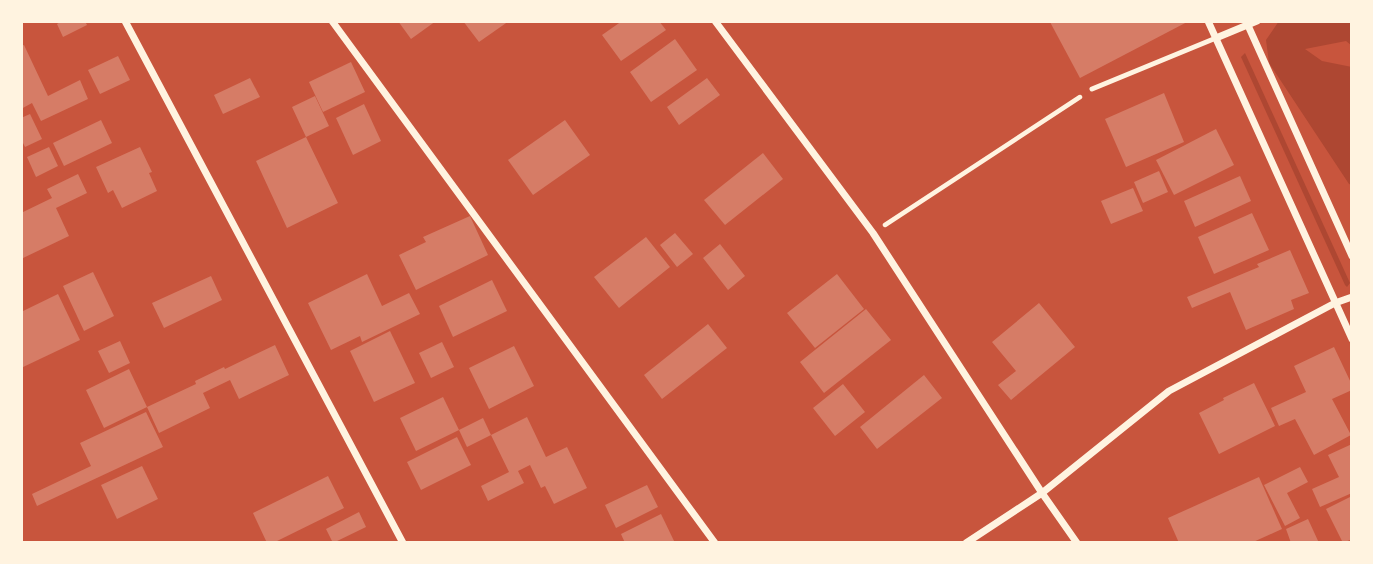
<svg xmlns="http://www.w3.org/2000/svg" width="1373" height="564" font-family="'PT Sans Narrow',sans-serif">
<rect width="100%" height="100%" fill="#c8553d"/>
<g fill="#ae4732">
<polygon points="1279,21 1352,21 1352,46 1346,41 1305,49 1322,61 1352,67 1352,185 1349,184 1269,63 1266,40"/>
<polygon points="1245,53 1350,283 1347,287 1345,285 1241,57"/>
</g>
<g fill="#d67c66">
<polygon points="62,21 85,21 87,25 63,37 57,24"/>
<polygon points="398,21 436,21 411,39"/>
<polygon points="463,21 509,21 479,42"/>
<polygon points="622,21 659,21 666,30 621,61 602,35"/>
<polygon points="1052,21 1189,21 1080,78 1050,22"/>
<polygon points="675,39 697,70 651,102 630,72"/>
<polygon points="24,45 48,96 80,80 88,99 41,121 32,103 21,109 21,46"/>
<polygon points="118,56 130,80 100,94 88,70"/>
<polygon points="351,62 365,92 323,112 309,82"/>
<polygon points="250,78 260,97 223,114 214,95"/>
<polygon points="707,78 720,95 679,125 667,107"/>
<polygon points="1164,93 1184,142 1126,167 1105,119"/>
<polygon points="315,96 329,126 306,137 338,203 287,228 256,161 306,137 292,107"/>
<polygon points="364,104 381,141 353,155 336,118"/>
<polygon points="30,114 42,139 25,147 21,139 21,118"/>
<polygon points="101,120 112,143 64,166 53,143"/>
<polygon points="565,120 590,155 533,195 508,160"/>
<polygon points="1216,129 1234,165 1174,195 1156,160"/>
<polygon points="49,147 58,166 36,177 27,157"/>
<polygon points="140,147 152,172 149,173 157,191 122,208 113,190 108,193 96,167"/>
<polygon points="763,153 783,179 725,225 704,200"/>
<polygon points="1159,171 1168,192 1143,203 1134,182"/>
<polygon points="78,174 87,193 56,208 69,236 21,259 21,213 52,198 47,189"/>
<polygon points="1240,176 1251,201 1195,227 1184,201"/>
<polygon points="1133,188 1143,211 1111,224 1101,201"/>
<polygon points="1252,213 1269,250 1214,274 1198,237"/>
<polygon points="470,216 488,255 416,290 399,255 426,242 423,237"/>
<polygon points="675,233 693,254 677,267 660,245"/>
<polygon points="646,237 670,267 619,308 594,277"/>
<polygon points="720,244 745,276 728,290 703,258"/>
<polygon points="1290,250 1309,293 1291,300 1294,309 1246,330 1230,292 1192,308 1187,297 1259,267 1257,264"/>
<polygon points="93,272 114,316 84,331 63,286"/>
<polygon points="367,274 382,306 409,293 420,314 362,342 360,336 331,350 308,303"/>
<polygon points="837,274 864,309 815,348 787,313"/>
<polygon points="211,276 222,300 164,328 152,303"/>
<polygon points="492,280 507,311 453,337 439,306"/>
<polygon points="58,294 80,340 21,368 21,312"/>
<polygon points="1039,303 1075,347 1011,400 998,385 1016,371 992,342"/>
<polygon points="866,309 891,340 824,393 800,362"/>
<polygon points="708,324 727,348 662,399 644,375"/>
<polygon points="390,331 415,383 374,402 350,351"/>
<polygon points="120,341 130,363 109,373 98,351"/>
<polygon points="442,342 454,367 431,378 419,353"/>
<polygon points="275,345 289,375 239,399 230,380 203,393 210,408 159,433 147,407 104,428 86,390 129,369 147,407 196,384 195,381 224,367 225,369"/>
<polygon points="514,346 534,386 489,409 469,368"/>
<polygon points="1334,347 1352,385 1352,390 1332,399 1351,435 1314,455 1295,419 1279,426 1271,408 1306,392 1294,366"/>
<polygon points="924,375 942,398 877,449 860,427"/>
<polygon points="1254,383 1275,426 1219,454 1199,413 1224,400 1223,398"/>
<polygon points="843,384 865,412 835,436 813,408"/>
<polygon points="443,397 459,430 416,451 400,418"/>
<polygon points="146,412 163,447 37,506 32,494 91,466 80,443"/>
<polygon points="527,417 546,457 567,447 587,488 554,504 545,486 541,488 530,465 518,471 524,483 488,501 481,486 509,472 491,435"/>
<polygon points="483,418 491,435 467,447 459,430"/>
<polygon points="457,437 471,465 421,490 407,462"/>
<polygon points="1352,444 1352,493 1320,507 1312,489 1339,477 1328,455"/>
<polygon points="142,466 158,499 117,519 101,485"/>
<polygon points="1300,467 1308,482 1287,493 1300,518 1285,526 1264,485"/>
<polygon points="328,476 344,508 273,543 267,543 253,513"/>
<polygon points="1259,477 1282,529 1251,543 1179,543 1168,518"/>
<polygon points="647,485 658,507 616,528 605,505"/>
<polygon points="1352,496 1352,539 1343,543 1326,509"/>
<polygon points="359,512 366,527 333,543 326,529"/>
<polygon points="661,514 675,543 625,543 621,534"/>
<polygon points="1308,519 1319,543 1291,543 1286,529"/>
</g>
<g fill="none" stroke-linecap="round" stroke-linejoin="round">
<polyline stroke="#fff3e0" stroke-width="4.5" points="885,225 1080,97"/>
<polyline stroke="#fff3e0" stroke-width="5" points="1092,89 1216,38"/>
<g stroke="#fff3e0" stroke-width="7">
<polyline points="125,21 403,543"/>
<polyline points="332,21 715,543"/>
<polyline points="715,21 873,233 1042,493 1077,543"/>
<polyline points="1208,21 1352,339"/>
<polyline points="1246,21 1352,256"/>
<polyline points="1216,38 1257,21"/>
<polyline points="966,543 1042,493 1169,391 1335,303 1352,297"/>
</g>
</g>
<rect width="1373" height="564" fill="none" stroke="#fff3e0" stroke-width="46"/>
</svg>
